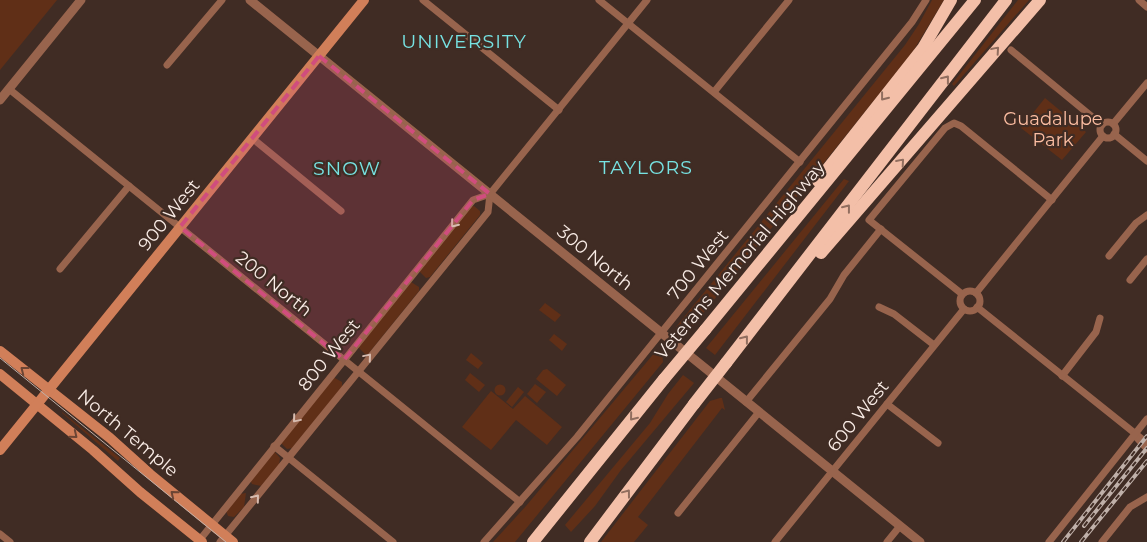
<svg xmlns="http://www.w3.org/2000/svg" width="1147" height="542" font-family="Montserrat,sans-serif">
<rect width="100%" height="100%" fill="#402c24"/>
<g fill="#602f17">
<polygon points="0,0 57,0 0,70"/>
<polygon points="932,0 944,0 912,53 689,331 678,330 676,327 905,45 919,24"/>
<polygon points="1018,0 1029,0 954,86 952,84"/>
<polygon points="1045,98 1086,132 1062,160 1021,128"/>
<polygon points="844,179 849,181 715,355 706,348"/>
<polygon points="474,206 480,211 480,215 430,277 426,278 419,271 471,207"/>
<polygon points="411,282 419,287 419,291 368,354 365,354 358,347"/>
<polygon points="545,303 561,315 555,322 539,310"/>
<polygon points="554,334 567,344 562,351 549,340"/>
<polygon points="656,351 662,351 663,362 515,542 493,542 526,506"/>
<polygon points="471,353 483,363 478,369 466,360"/>
<polygon points="547,369 566,385 557,396 536,379 543,370"/>
<polygon points="470,373 485,385 479,392 465,380"/>
<polygon points="683,375 694,383 621,470 595,506 571,532 565,525 650,423 668,394"/>
<polygon points="333,377 342,382 342,387 292,448 287,449 281,443"/>
<polygon points="535,384 546,392 537,403 527,394"/>
<circle cx="500" cy="390" r="5.5"/>
<polygon points="518,387 524,392 512,407 506,402"/>
<polygon points="491,391 513,409 525,396 562,427 547,445 516,420 491,450 462,427"/>
<polygon points="720,398 722,398 725,410 722,408 638,517 648,525 634,542 601,542 710,401"/>
<polygon points="62,412 120,458 118,461 62,413"/>
<polygon points="274,451 280,458 279,465 261,486 252,484 250,480"/>
<polygon points="246,493 244,507 234,517 228,516 226,511 240,494"/>
</g>
<g fill="none" stroke-linecap="round" stroke-linejoin="round">
<g stroke="#98644d" stroke-width="7">
<polyline points="423,0 559,110"/>
<polyline points="599,0 800,162"/>
<polyline points="1139,0 1147,7"/>
<polyline points="1011,50 1102,125"/>
<polyline points="167,65 222,0"/>
<polyline points="9,89 520,502"/>
<polyline points="714,92 789,0"/>
<circle cx="1108" cy="130" r="8"/>
<polyline points="1113,124 1147,83"/>
<polyline points="1114,134 1147,161"/>
<polyline points="252,138 341,211"/>
<polyline points="1109,256 1136,223 1147,215"/>
<polyline points="60,269 129,186"/>
<polyline points="1130,280 1147,259"/>
<circle cx="970" cy="301" r="10"/>
<polyline points="976,293 1103,136"/>
<polyline points="962,294 869,220 945,128 954,123 961,126 1052,200"/>
<polyline points="879,307 894,314 934,345"/>
<polyline points="977,307 1147,443"/>
<polyline points="1062,376 1096,332 1100,318"/>
<polyline points="746,402 830,299 844,275 881,229"/>
<polyline points="887,404 938,443"/>
<polyline points="1136,437 1147,449"/>
<polyline points="274,446 393,542"/>
<polyline points="678,513 759,412"/>
<polyline points="0,534 10,542"/>
<polyline points="198,542 473,200 490,194"/>
<polyline points="220,542 488,212 490,194 647,0"/>
<polyline points="484,542 577,437 912,22 926,0"/>
<polyline points="775,542 964,309"/>
<polyline points="887,542 900,526"/>
<polyline points="1049,542 1147,419"/>
<polyline points="1102,542 1130,507 1147,497"/>
</g>
<g stroke="#98644d" stroke-width="9">
<polyline points="250,0 920,542"/>
<polyline points="0,100 81,0"/>
</g>
<g stroke="#d17f59" stroke-width="10">
<polyline points="0,351 110,438 150,474 233,542"/>
<polyline points="0,374 93,450 140,492 202,542"/>
<polyline points="0,450 364,0"/>
</g>
<g stroke="#f3bfa8" stroke-width="12">
<polyline points="818,181 923,48 951,0"/>
<polyline points="821,253 1040,0"/>
<polyline points="705,330 975,0"/>
<polyline points="726,363 1006,0"/>
<polyline points="533,542 664,379"/>
<polyline points="590,542 694,404"/>
</g>
<polyline stroke="#bfb0a9" stroke-width="1" points="0,358 226,542"/>
<g stroke="#bfb0a9" stroke-width="4">
<g id="rail">
<polyline points="1084,526 1147,448"/>
<polyline points="1063,542 1147,436"/>
<polyline points="1081,542 1147,461"/>
</g>
</g>
<use href="#rail" stroke="#402c24" stroke-width="2" stroke-dasharray="5.5" stroke-linecap="butt"/>
<g stroke="#f3bfa8" stroke-width="12">
<polyline points="664,379 705,330"/>
<polyline points="694,404 726,363"/>
</g>
</g>
<defs><path id="oneway-chevron" d="M-2-3.5L2.5 0L-2 3.5" fill="none" stroke-width="1.6" stroke-linecap="round" stroke-linejoin="round" transform="scale(1.25)"/></defs>
<g stroke="#916e5f">
<use href="#oneway-chevron" transform="translate(996 50) rotate(-49)"/>
<use href="#oneway-chevron" transform="translate(946 79) rotate(-52)"/>
<use href="#oneway-chevron" transform="translate(884 97) rotate(128)"/>
<use href="#oneway-chevron" transform="translate(901 162) rotate(-49)"/>
<use href="#oneway-chevron" transform="translate(847 208) rotate(-52)"/>
<use href="#oneway-chevron" transform="translate(745 339) rotate(-52)"/>
<use href="#oneway-chevron" transform="translate(633 417) rotate(129)"/>
<use href="#oneway-chevron" transform="translate(627 493) rotate(-53)"/>
</g>
<g stroke="#d7bcb0">
<use href="#oneway-chevron" transform="translate(454 224) rotate(129)"/>
<use href="#oneway-chevron" transform="translate(368 357) rotate(-50)"/>
<use href="#oneway-chevron" transform="translate(296 419) rotate(130)"/>
<use href="#oneway-chevron" transform="translate(256 498) rotate(-51)"/>
</g>
<g stroke="#6c4534">
<use href="#oneway-chevron" transform="translate(24 370) rotate(-142)"/>
<use href="#oneway-chevron" transform="translate(74 435) rotate(39)"/>
<use href="#oneway-chevron" transform="translate(174 494) rotate(-141)"/>
</g>
<path fill="#d04d7e" fill-opacity="0.2" stroke="#d04d7e" stroke-width="4" stroke-dasharray="10 6" stroke-linejoin="round" d="M 319,56 L 490,194 L 473,200 L 344,360 L 180,227 Z"/>
<g text-anchor="middle" stroke-width="4.5" stroke-linejoin="round" paint-order="stroke">
<g font-size="18" fill="#fdbea2" stroke="#402c24">
<text x="1053" y="125">Guadalupe<tspan x="1053" dy="21">Park</tspan></text>
</g>
<g font-size="18" fill="#f9ece6" stroke="#402c24">
<text transform="translate(169 215) rotate(-51)" y="6">900 West</text>
<text transform="translate(595 258) rotate(39)" y="6">300 North</text>
<text transform="translate(740 260) rotate(-50)" y="6">Veterans Memorial Highway</text>
<text transform="translate(698 265) rotate(-51)" y="6">700 West</text>
<text transform="translate(274 284) rotate(39)" y="6">200 North</text>
<text transform="translate(329 355) rotate(-51)" y="6">800 West</text>
<text transform="translate(858 416) rotate(-51)" y="6">600 West</text>
<text transform="translate(128 433) rotate(40)" y="6">North Temple</text>
</g>
<g font-size="19" letter-spacing="1" fill="#77e3e3" stroke="#402c24">
<text x="464" y="48">UNIVERSITY</text>
<text x="646" y="174">TAYLORS</text>
<text x="347" y="175">SNOW</text>
</g>
</g>
</svg>
